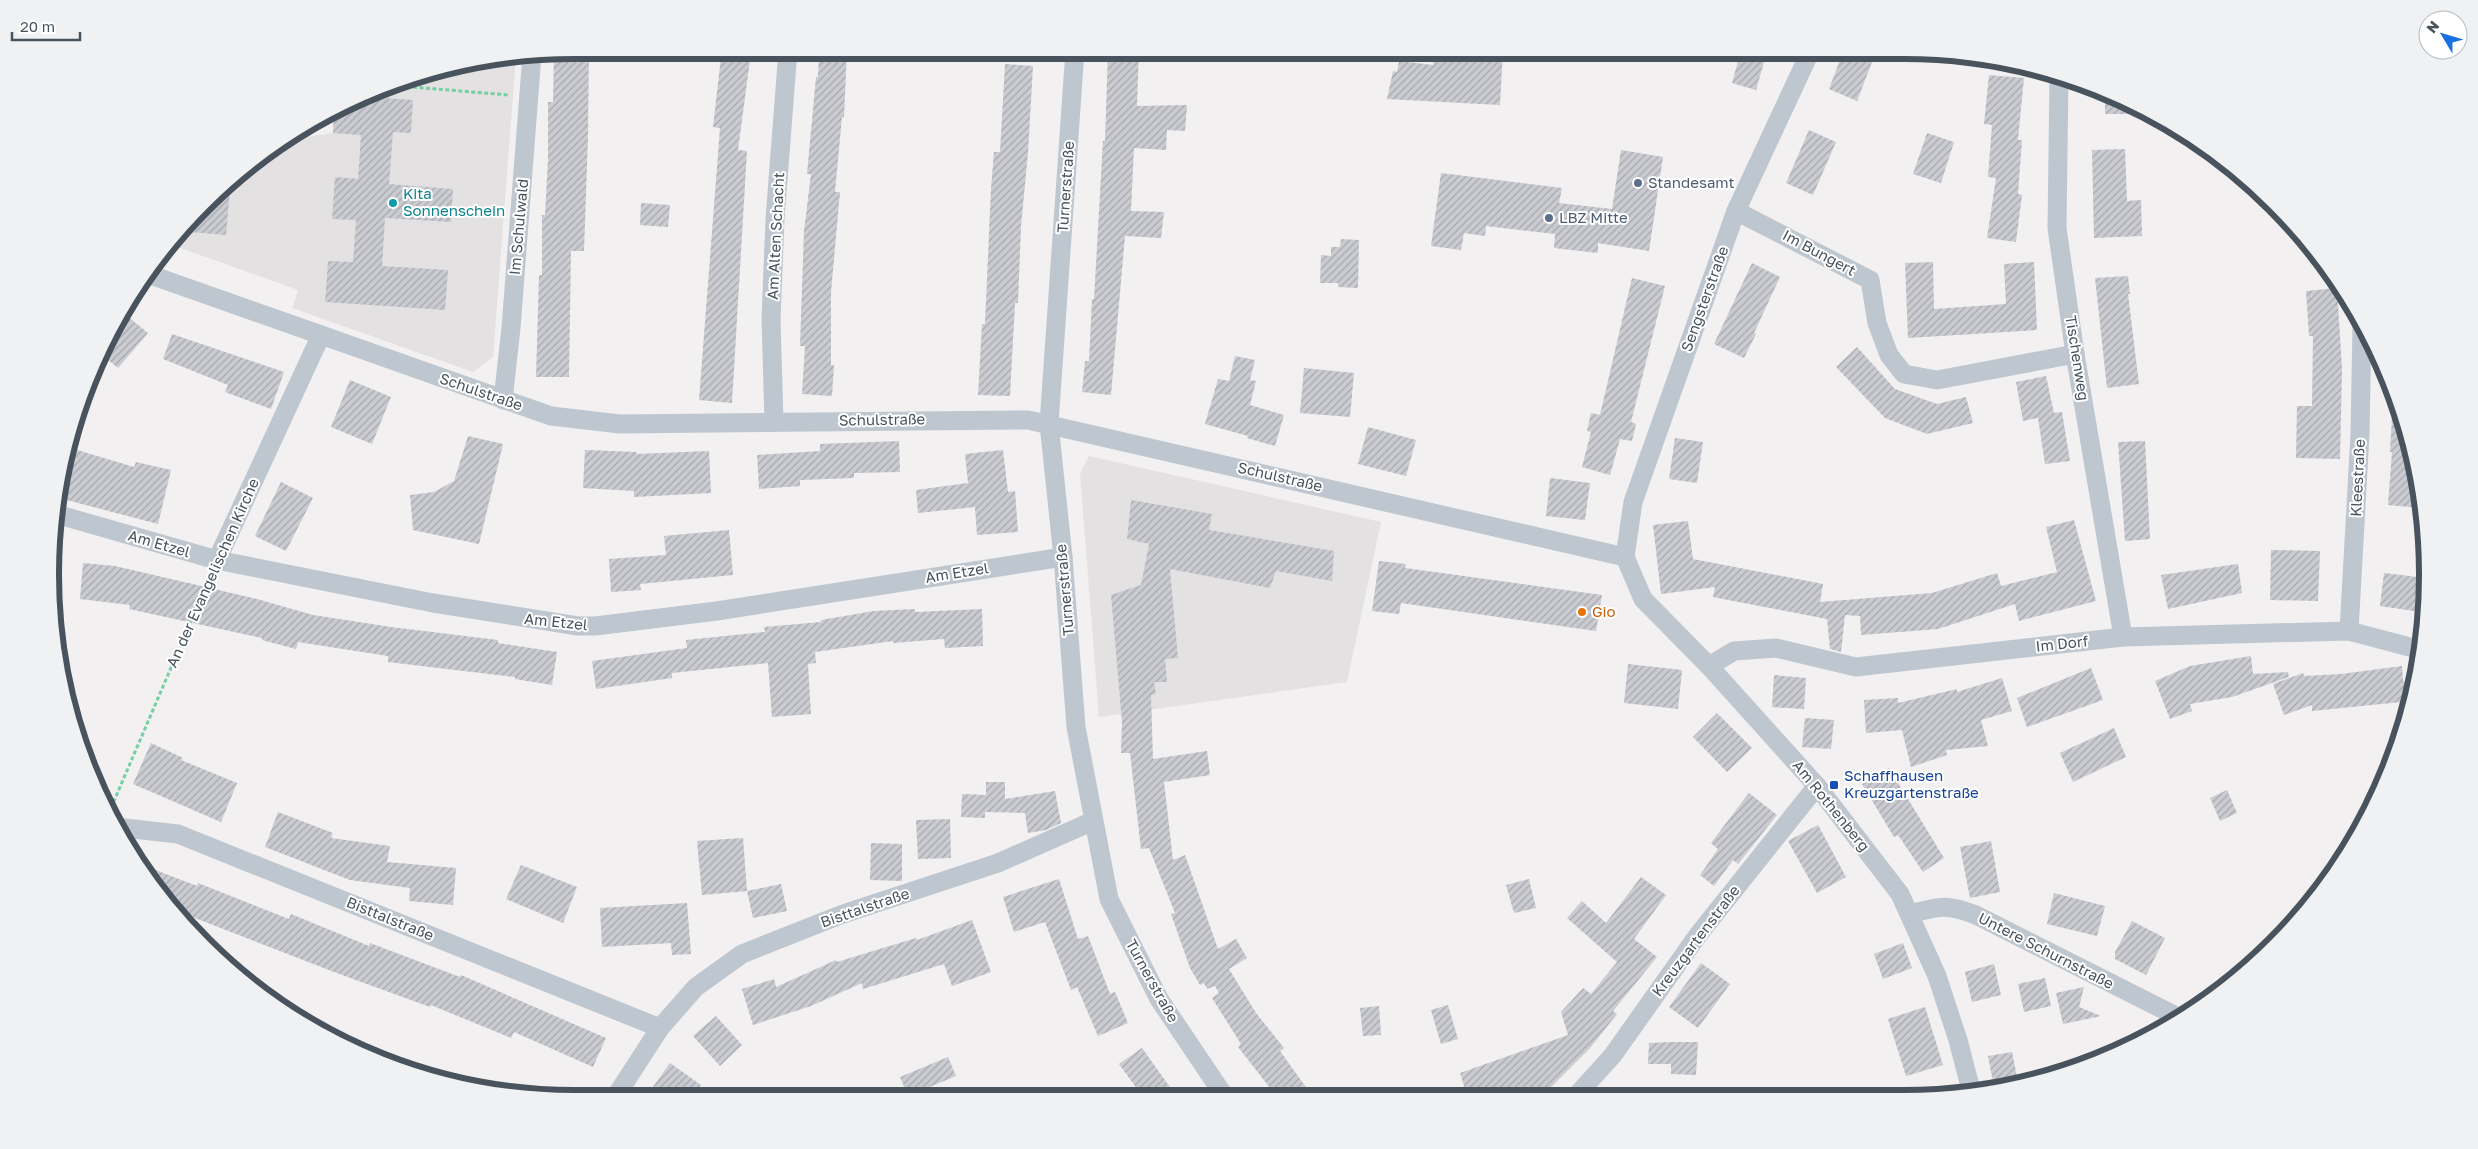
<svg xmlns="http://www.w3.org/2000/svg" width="2478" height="1149" font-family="'Golos Text',sans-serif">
<defs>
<pattern id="building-hatch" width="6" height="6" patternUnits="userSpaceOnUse" patternTransform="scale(1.25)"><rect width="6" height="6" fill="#caccd2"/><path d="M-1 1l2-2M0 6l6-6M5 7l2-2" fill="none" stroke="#a6a8ae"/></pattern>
</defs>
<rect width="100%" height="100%" fill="#f2f0f0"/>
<g fill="#e3e1e2">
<polygon points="516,56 493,357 473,372 292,308 298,290 169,244 180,229 229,180 290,136 305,137 333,133 334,110 406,78 472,60"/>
<polygon points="1089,456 1381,522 1347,682 1099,717 1080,473"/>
</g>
<g fill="url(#building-hatch)">
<polygon points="589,50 588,137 584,251 571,251 569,377 536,377 539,275 542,275 542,215 545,215 548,160 548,102 553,102 554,52"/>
<polygon points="819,50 847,50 844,117 842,117 835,192 840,192 831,292 831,365 834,365 832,396 802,394 805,346 800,346 804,231 811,174 807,174 816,77 818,77"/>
<polygon points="1108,50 1139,50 1137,106 1187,105 1185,131 1167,130 1166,150 1134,148 1131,211 1164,212 1161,238 1125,236 1111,395 1082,392 1085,361 1089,361 1092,299 1094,299 1103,141 1105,141"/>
<polygon points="1436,50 1503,50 1500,105 1387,99 1393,71 1397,72 1399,61 1433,65"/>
<polygon points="1741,50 1766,55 1756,90 1732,83"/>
<polygon points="1843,52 1872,62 1857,101 1829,89"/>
<polygon points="721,57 750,60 738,150 747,151 732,403 699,400 720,128 713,127"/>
<polygon points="1005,64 1033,66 1028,153 1021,226 1018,303 1015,303 1010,396 978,395 982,324 985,324 991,188 994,152 1000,152"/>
<polygon points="1989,75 2024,78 2018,140 2022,140 2018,194 2022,195 2016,242 1987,238 1996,178 1988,177 1992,125 1984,124"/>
<polygon points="386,87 385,98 413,100 411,133 393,132 389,184 453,189 451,222 385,218 382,266 448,270 445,310 325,302 328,261 353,262 356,220 332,219 335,177 358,179 361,135 333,133 334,110"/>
<polygon points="2105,90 2118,97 2149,114 2105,114"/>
<polygon points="1809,130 1836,142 1813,195 1786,183"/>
<polygon points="1927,133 1954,142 1941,183 1913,174"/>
<polygon points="2125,149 2127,201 2141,200 2142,236 2094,238 2092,150"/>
<polygon points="1621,150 1663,157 1649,251 1598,243 1598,253 1554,248 1555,234 1486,226 1485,236 1464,233 1461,250 1431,246 1441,173 1562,188 1559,203 1612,209"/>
<polygon points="231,178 226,235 179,231 229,180"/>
<polygon points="641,203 670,205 668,227 640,225"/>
<polygon points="1341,239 1359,240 1358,288 1338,287 1338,283 1320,283 1321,255 1331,256 1331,247 1340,247"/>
<polygon points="1933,262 1934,309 2006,304 2004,264 2034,262 2037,330 1908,338 1905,263"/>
<polygon points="1752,263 1780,277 1754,333 1756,334 1744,358 1714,344"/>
<polygon points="2128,276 2130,294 2128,294 2139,384 2107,388 2095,278"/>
<polygon points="1632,278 1665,286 1631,422 1636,424 1632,441 1620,439 1610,475 1582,467 1591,432 1587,431 1591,413 1600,415"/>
<polygon points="2337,288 2342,369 2340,459 2296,458 2297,406 2312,406 2313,336 2309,336 2306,291"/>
<polygon points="121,311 148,333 118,368 101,354"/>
<polygon points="172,334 284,372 271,409 225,392 228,385 163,359"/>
<polygon points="1857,347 1895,389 1937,404 1966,397 1973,423 1927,434 1885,418 1836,367"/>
<polygon points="1235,356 1255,360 1250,380 1256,381 1250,405 1284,415 1275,446 1247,438 1248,436 1205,424 1218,379 1229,381"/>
<polygon points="1304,368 1354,373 1350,417 1300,413"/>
<polygon points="2046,376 2054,413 2062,412 2070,461 2045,464 2038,418 2023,421 2016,382"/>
<polygon points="350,380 391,397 372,444 331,427"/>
<polygon points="2395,397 2418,472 2421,508 2388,505 2392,452 2390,452 2393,398"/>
<polygon points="1368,427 1416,440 1406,476 1358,464"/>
<polygon points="468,436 503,444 479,544 413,530 410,495 434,492 454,481"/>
<polygon points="1675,438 1703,442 1697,483 1669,479"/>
<polygon points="899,441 900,472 854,473 854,478 800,480 800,486 759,489 757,455 820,451 820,444"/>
<polygon points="2145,441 2150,539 2125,541 2118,442"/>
<polygon points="77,450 134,467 136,462 171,470 158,524 63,499"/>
<polygon points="585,450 637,452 636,454 709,451 711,493 634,497 634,491 583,488"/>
<polygon points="1003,450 1008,492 1015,491 1018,532 977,535 975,507 918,513 916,490 968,483 965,454"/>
<polygon points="1550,478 1590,483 1585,520 1546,516"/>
<polygon points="281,482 313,498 286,551 255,536"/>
<polygon points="1131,500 1212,514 1209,530 1334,551 1332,581 1276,571 1270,588 1170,569 1178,658 1165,659 1167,682 1154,682 1156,694 1151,695 1153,759 1207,751 1210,775 1164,782 1173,860 1185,855 1218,949 1236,939 1247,958 1229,969 1256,1013 1284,1048 1280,1051 1313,1097 1277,1097 1238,1047 1241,1044 1212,998 1219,993 1215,986 1207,989 1204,983 1200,985 1190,968 1171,914 1175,913 1149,848 1141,849 1130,753 1121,753 1122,722 1111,595 1141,585 1149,544 1127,539"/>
<polygon points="2074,520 2096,601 2019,621 2015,604 1938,629 1861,635 1860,616 1845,615 1841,652 1830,649 1827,619 1713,597 1715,587 1661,594 1653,525 1688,521 1693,559 1823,584 1820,602 1932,593 1997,573 2001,586 2057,572 2046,527"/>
<polygon points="729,530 733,575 640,584 641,590 611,592 609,559 666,555 664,536"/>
<polygon points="2271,550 2320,551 2318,601 2270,600"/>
<polygon points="1379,561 1406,564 1405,568 1602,595 1596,631 1401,603 1399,614 1372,611"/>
<polygon points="83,563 115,566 257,599 313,615 391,627 498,640 498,643 557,652 552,685 515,679 515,677 388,662 388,656 298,642 296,649 262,640 262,638 129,609 130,605 80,599"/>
<polygon points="2238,564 2242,593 2168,609 2161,575"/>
<polygon points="2384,573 2426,578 2421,612 2380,606"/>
<polygon points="915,609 915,612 982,609 983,646 945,648 944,639 893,643 893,641 815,652 816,663 808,664 811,714 772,717 768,663 672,673 672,678 596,689 592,661 687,648 686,640 765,632 764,627 821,622 821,620 874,611"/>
<polygon points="2251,656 2253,674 2288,672 2289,677 2232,697 2190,704 2192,711 2170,719 2155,681 2190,666"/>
<polygon points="1628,664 1682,670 1678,709 1624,703"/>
<polygon points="2402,666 2403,681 2415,685 2411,701 2312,711 2312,705 2284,715 2273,684 2303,673 2304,676 2341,674"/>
<polygon points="2091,668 2103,700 2027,727 2017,698"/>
<polygon points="1774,675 1806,678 1804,709 1772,707"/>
<polygon points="2002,678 2012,711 1981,720 1988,746 1946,750 1947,755 1911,767 1902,730 1866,733 1864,700 1898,698 1898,703 1957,689 1957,692"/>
<polygon points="1717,713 1752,748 1727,772 1693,737"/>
<polygon points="1805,718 1834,720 1831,749 1802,747"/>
<polygon points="2114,728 2126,757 2073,782 2060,753"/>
<polygon points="151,743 183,758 181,760 237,783 221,822 133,784"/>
<polygon points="1889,768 1944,858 1923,872 1898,835 1894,837 1862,784"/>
<polygon points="986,782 1005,782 1005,799 1055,791 1061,823 1046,830 1028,833 1025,813 985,812 985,818 961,817 962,794 986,795"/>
<polygon points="2227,790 2237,813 2220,821 2210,798"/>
<polygon points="1749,793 1777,815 1738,864 1733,860 1714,886 1700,875 1718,849 1711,843"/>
<polygon points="278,812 333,833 331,838 390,846 387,862 456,868 453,905 409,901 410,888 350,880 265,847"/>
<polygon points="950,819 951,858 918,859 916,820"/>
<polygon points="1818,825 1846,877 1817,893 1788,841"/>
<polygon points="743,838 747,891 702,895 697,841"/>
<polygon points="1991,841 2000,892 1970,898 1960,847"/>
<polygon points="871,843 902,844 902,881 870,880"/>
<polygon points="140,864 197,886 198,883 289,919 291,914 369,946 370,943 460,977 461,975 606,1038 593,1067 514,1032 511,1038 431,1005 430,1007 334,972 172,909"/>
<polygon points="521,865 577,887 563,923 506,899"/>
<polygon points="1641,877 1666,895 1634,939 1657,957 1613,1011 1617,1014 1590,1048 1551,1087 1523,1096 1467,1096 1460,1073 1568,1035 1561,1012 1583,988 1591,994 1617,962 1567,918 1582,901 1606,923"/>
<polygon points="1059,879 1078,939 1088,936 1110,994 1115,992 1128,1023 1098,1036 1077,987 1071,990 1045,922 1014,932 1003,897"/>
<polygon points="1529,879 1536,908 1514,913 1506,885"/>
<polygon points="781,884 787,911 753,918 747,891"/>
<polygon points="2054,893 2105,906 2097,936 2047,924"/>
<polygon points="687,903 691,954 672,955 671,943 602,947 600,908"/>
<polygon points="972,920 991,972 952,986 944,964 863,989 862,983 811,1006 753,1025 742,989 774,979 776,987 836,960 837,962 916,938 917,940"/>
<polygon points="2132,921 2165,938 2146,975 2115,959 2115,952"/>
<polygon points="1903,943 1912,968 1883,979 1874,954"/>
<polygon points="1701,963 1730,984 1698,1028 1669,1007"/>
<polygon points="1994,964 2001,995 1972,1002 1965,972"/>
<polygon points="2045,978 2051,1006 2024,1012 2018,984"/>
<polygon points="2084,987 2079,1007 2101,1016 2063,1024 2056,993"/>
<polygon points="1448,1005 1458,1039 1441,1044 1431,1010"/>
<polygon points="1379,1006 1381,1035 1363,1036 1360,1008"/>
<polygon points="1925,1007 1943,1065 1906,1076 1888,1019"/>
<polygon points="716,1016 742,1045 720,1066 693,1036"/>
<polygon points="1672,1042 1698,1042 1696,1075 1671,1074 1671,1064 1648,1064 1649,1043"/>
<polygon points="1142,1048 1177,1097 1143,1097 1119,1064"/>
<polygon points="2012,1052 2017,1077 1993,1082 1988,1056"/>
<polygon points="948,1057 956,1076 908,1096 900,1077"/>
<polygon points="670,1063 701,1085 691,1099 660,1099 650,1091"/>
</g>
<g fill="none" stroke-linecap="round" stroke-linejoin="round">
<g stroke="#76cea3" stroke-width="3" stroke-dasharray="4 2.5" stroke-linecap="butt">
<polyline points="400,86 509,95"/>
<polyline points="111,808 209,579"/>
</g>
<polyline stroke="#bec7cf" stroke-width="10" points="621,1086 643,1099"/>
<g stroke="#bec7cf" stroke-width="19">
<polyline points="1075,50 1049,424 1063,557 1076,727 1109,899 1159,999 1225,1097"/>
<polyline points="2059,76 2057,228 2075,354 2123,637"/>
<polyline points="1736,211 1870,280 1877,323 1889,355 1904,374 1937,380 2075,354"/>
<polyline points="148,274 551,416 620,424 1028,420 1625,557"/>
<polyline points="503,400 511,328 532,54"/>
<polyline points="774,422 771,319 775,219 788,50"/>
<polyline points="56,514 217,560 433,603 578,626 595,626 717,611 1063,557"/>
<polyline points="1625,557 1643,599 1709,666 1817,786 1900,894 1937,976 1958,1040 1972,1094"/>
<polyline points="1625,557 1633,502 1736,211 1811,50"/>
<polyline points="217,560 321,335"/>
<polyline points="2349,631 2360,434 2362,325"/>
<polyline points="1709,666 1734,651 1776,648 1856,667 2123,637 2349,631 2421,650"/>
<polyline points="116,827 178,834 660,1028 696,987 742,954 843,914 998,863 1093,821"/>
<path d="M 1910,914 C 1941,906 1946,904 1976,915 L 2178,1017"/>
<polyline points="1576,1096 1613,1055 1698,935 1817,786"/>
<polyline points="614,1099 660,1028"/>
</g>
</g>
<g fill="#5c6f8a" stroke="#fff" stroke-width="2">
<circle cx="1638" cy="183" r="5"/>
<circle cx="1549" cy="218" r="5"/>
</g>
<circle fill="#0f9aa8" stroke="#fff" stroke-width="2" cx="393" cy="203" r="5"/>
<circle fill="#e8710a" stroke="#fff" stroke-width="2" cx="1582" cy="612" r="5"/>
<rect fill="#1a4fb4" stroke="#fff" stroke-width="2" x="1829" y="780" width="10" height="10" rx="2.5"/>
<g text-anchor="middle" stroke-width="4" stroke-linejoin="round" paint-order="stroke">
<g font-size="15" fill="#4e5e75" stroke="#fff" text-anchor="start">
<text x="1648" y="188">Standesamt</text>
<text x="1559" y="223">LBZ Mitte</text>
</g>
<g font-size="15" fill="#48535d" stroke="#fff">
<text transform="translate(1066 187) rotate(-86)" y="5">Turnerstraße</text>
<text transform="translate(519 227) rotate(-85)" y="5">Im Schulwald</text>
<text transform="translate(776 236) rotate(-87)" y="5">Am Alten Schacht</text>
<text transform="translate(1819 253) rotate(28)" y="5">Im Bungert</text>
<text transform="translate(1705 299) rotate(-70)" y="5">Sengsterstraße</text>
<text transform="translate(2077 358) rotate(81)" y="5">Tischenweg</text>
<text transform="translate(481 392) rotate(19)" y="5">Schulstraße</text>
<text transform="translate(882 420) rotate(-1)" y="5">Schulstraße</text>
<text transform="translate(1280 477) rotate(13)" y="5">Schulstraße</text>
<text transform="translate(2358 478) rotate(-87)" y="5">Kleestraße</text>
<text transform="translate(159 544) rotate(16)" y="5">Am Etzel</text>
<text transform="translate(213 573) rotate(-66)" y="5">An der Evangelischen Kirche</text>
<text transform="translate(957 573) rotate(-9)" y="5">Am Etzel</text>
<text transform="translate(1065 590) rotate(-95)" y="5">Turnerstraße</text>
<text transform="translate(556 622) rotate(6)" y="5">Am Etzel</text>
<text transform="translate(2062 644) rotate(-6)" y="5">Im Dorf</text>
<text transform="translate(1831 806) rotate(51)" y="5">Am Rothenberg</text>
<text transform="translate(865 908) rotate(-19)" y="5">Bisttalstraße</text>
<text transform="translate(390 919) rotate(22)" y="5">Bisttalstraße</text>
<text transform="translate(1696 941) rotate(-53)" y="5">Kreuzgartenstraße</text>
<text transform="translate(2046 951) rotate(27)" y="5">Untere Schurnstraße</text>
<text transform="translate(1152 981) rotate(61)" y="5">Turnerstraße</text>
</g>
<g font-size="15" fill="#0d838f" stroke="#fff" text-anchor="start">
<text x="403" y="199">Kita<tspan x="403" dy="17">Sonnenschein</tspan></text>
</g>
<g font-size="15" fill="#c56008" stroke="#fff" text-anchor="start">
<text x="1592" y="617">Gio</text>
</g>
<g font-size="15" fill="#164399" stroke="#fff" text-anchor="start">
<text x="1844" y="781">Schaffhausen<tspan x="1844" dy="17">Kreuzgartenstraße</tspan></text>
</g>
</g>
<path d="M0 0H2478V1149H0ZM574 59H1904A515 515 0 0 1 2419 574V575A515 515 0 0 1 1904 1090H574A515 515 0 0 1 59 575V574A515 515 0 0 1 574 59Z" fill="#f0f1f2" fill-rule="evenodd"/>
<path fill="none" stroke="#48535d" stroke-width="6" d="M574 59H1904A515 515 0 0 1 2419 574V575A515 515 0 0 1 1904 1090H574A515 515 0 0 1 59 575V574A515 515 0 0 1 574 59Z"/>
<g transform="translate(2443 35) rotate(308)"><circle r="24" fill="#ffffff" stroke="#b6babe"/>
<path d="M0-4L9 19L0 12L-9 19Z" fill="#1970e3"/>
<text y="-8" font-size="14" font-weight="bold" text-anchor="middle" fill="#48535d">N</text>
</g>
<path d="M12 32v8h68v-8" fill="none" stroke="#48535d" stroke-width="2.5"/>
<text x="20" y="32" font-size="15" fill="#48535d" stroke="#ffffff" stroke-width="4" paint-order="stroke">20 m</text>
</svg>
